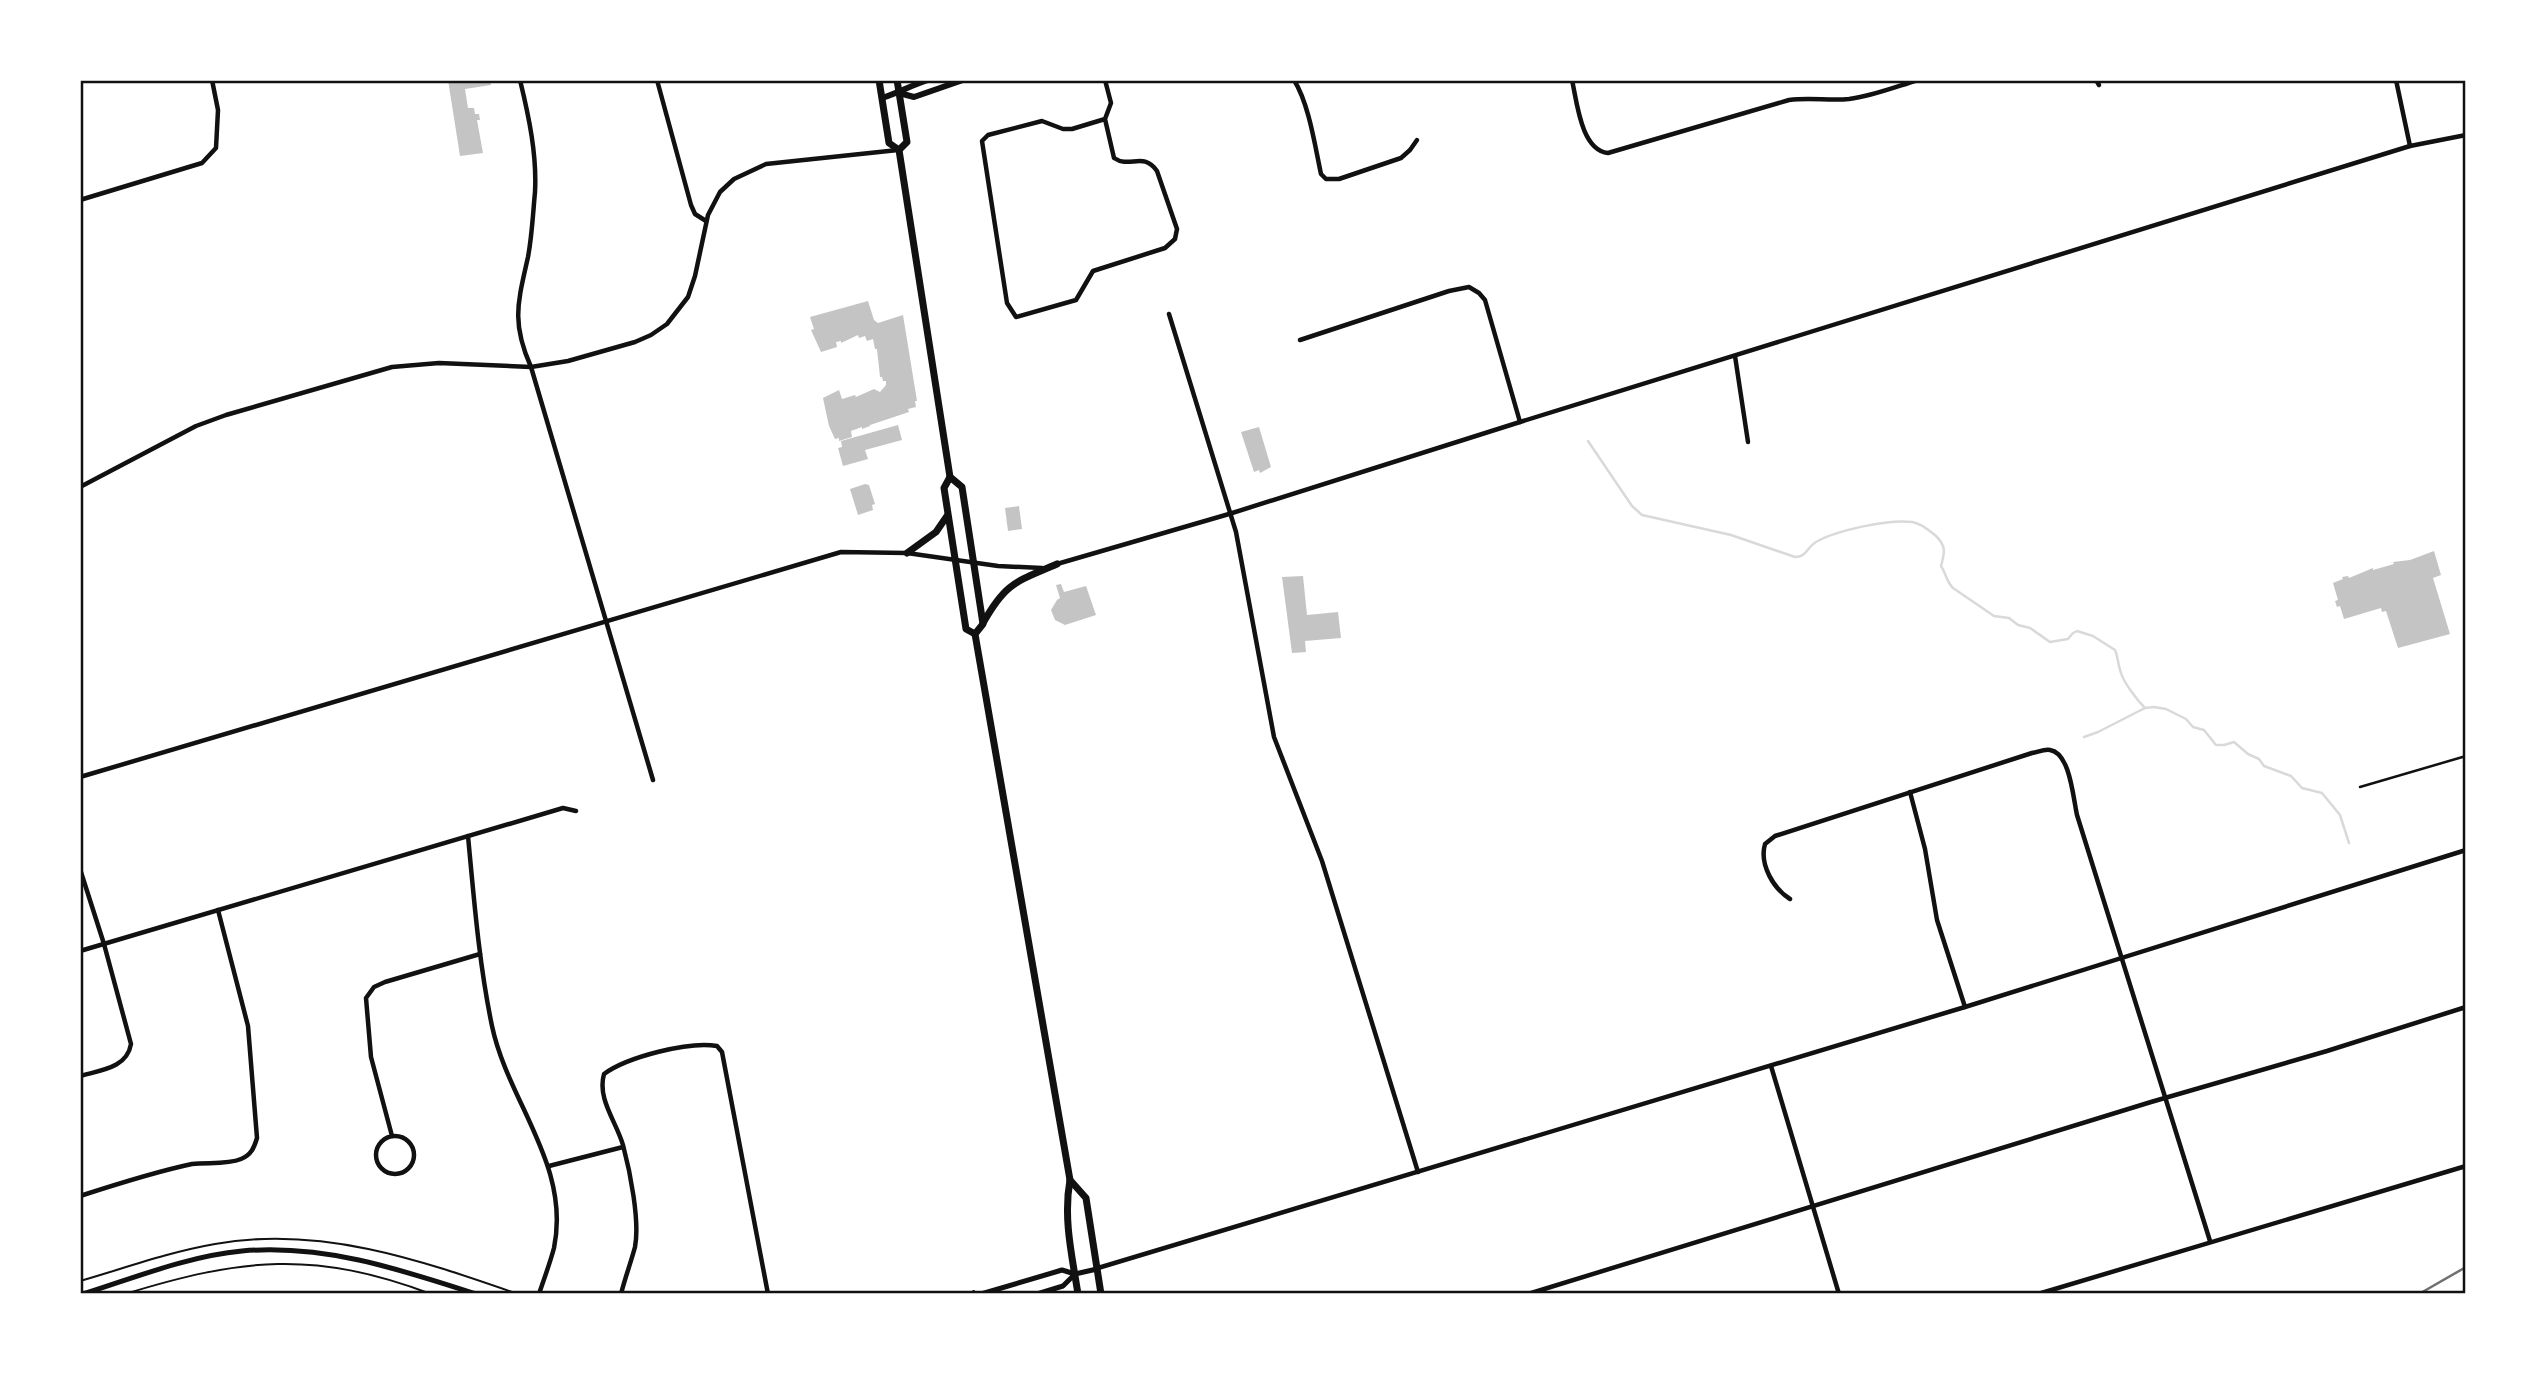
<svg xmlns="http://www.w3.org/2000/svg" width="2546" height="1374" font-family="Inter,sans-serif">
<rect width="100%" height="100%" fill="#fff"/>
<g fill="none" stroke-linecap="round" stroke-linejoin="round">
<g stroke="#d9d9d9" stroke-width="2.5">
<path d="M 1588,441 L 1632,506 L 1642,515 L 1731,535 L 1795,557 C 1807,557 1807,547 1816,542 C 1837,530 1889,519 1912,522 C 1921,523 1930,531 1936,536 C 1946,546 1945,552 1941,566 C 1946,573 1946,581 1953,588 L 1994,616 L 2009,618 L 2018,625 L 2030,628 L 2050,642 L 2068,639 L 2073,633 L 2077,631 L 2093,636 L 2115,650 C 2118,657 2118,665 2121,673 C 2124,683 2137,700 2145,708"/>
<polyline points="2084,737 2098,732 2145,708 2154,707 2166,709 2186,719 2193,727 2204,730 2216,745 2224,745 2234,742 2248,754 2259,759 2264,766 2291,776 2302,788 2322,793 2340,815 2349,843"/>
</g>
</g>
<g fill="#c4c4c4">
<polygon points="448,80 490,80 491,85 465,89 468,108 474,108 475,114 479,114 480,120 477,120 483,153 460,156"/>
<polygon points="868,301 874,320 878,323 903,315 917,401 915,401 916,407 908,409 909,412 870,425 870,426 862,429 862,427 851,431 852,437 839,441 839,438 835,439 829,426 823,398 839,390 842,399 855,395 856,397 874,389 880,392 886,385 886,381 883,381 882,377 880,377 877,349 875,349 873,339 867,341 865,336 859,338 858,335 841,343 841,341 836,342 837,347 821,352 811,330 814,329 810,317"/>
<polygon points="898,425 902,440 865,450 868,459 843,466 838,448 842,447 841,441"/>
<polygon points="1259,427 1271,467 1260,473 1259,470 1254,472 1241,432"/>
<polygon points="865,484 869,485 875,504 872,505 873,510 858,515 850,489"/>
<polygon points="1019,506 1022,529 1008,531 1005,508"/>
<polygon points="2434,551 2441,575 2433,578 2450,634 2398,648 2386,611 2382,612 2381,608 2344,619 2340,606 2337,607 2335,601 2338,600 2333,583 2343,579 2342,577 2348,576 2349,578 2373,568 2373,570 2394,564 2393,562 2410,560"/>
<polygon points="1303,576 1307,615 1338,612 1341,638 1305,641 1306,652 1292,653 1282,577"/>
<polygon points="1061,584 1064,592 1086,586 1096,615 1065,625 1055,620 1051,610 1057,600 1060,598 1056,585"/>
</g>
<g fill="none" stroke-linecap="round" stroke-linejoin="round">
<g stroke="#111" stroke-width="2">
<path d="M 80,1281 C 125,1268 169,1252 215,1244 C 320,1225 420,1260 518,1294"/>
<path d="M 125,1294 C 242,1258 314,1250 431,1294"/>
<polyline points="968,1294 974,1291"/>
</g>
<polyline stroke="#111" stroke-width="2.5" points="2360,787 2466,756"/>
<g stroke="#111" stroke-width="4.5">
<path d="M 520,80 C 529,117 537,155 535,192 C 533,213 532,236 528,257 C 518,302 511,322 531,367 L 653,780"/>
<polyline points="657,80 691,205 695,214 706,221"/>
<path d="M 1294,80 C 1309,104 1315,146 1321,174 L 1326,179 L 1339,179 L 1401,158 L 1410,150 L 1417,140"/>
<path d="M 1572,80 C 1577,102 1581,150 1608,153 L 1789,100 C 1810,97 1829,101 1849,99 C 1873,96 1895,87 1918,80"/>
<polyline points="2096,80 2099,85"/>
<polyline points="2396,80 2410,146"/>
<path d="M 1105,119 L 1072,129 L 1063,129 L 1042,121 L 988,135 L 982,141 L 1007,303 L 1016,317 L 1076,300 L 1093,271 L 1165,248 L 1175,239 L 1177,229 L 1157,171 C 1143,151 1130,169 1114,158 L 1105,119 L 1111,103 L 1105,80"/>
<polyline points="80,200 202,163 216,148 218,110 212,80"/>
<polyline points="1169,314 1236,532 1274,737 1322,861 1418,1172"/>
<polyline points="1300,340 1449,291 1469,287 1479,293 1485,300 1520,422"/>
<polyline points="1735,356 1748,442"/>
<polyline points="80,487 196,426 226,415 392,367 439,363 531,367 568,361 635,342 651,335 667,324 688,297 695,276 708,215 720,192 734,179 766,164 898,150"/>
<polyline points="1057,564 1229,514 1520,422 2410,146 2466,135"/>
<polyline points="80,777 841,552 907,553 998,566 1042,568"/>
<polyline points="1910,792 1925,849 1937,920 1965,1007"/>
<path d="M 468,836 C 474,899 479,964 492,1026 C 508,1102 571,1165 554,1248 C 550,1263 544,1279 539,1294"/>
<path d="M 80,869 L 104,944 L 131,1044 C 127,1068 101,1070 80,1076"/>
<path d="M 1790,899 C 1774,889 1759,865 1765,844 L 1775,836 L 2032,753 C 2038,752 2044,749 2050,750 C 2070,753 2073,797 2077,815 L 2210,1241"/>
<polyline points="80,951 563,808 576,811"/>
<polyline points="1771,1066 1839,1294"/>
<polyline points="392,1136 371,1057 366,998 374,987 385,982 480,954"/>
<circle cx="395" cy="1155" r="19"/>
<polyline points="549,1166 623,1147"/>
<path d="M 80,1196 C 117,1184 154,1172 192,1164 C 207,1162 227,1165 241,1159 C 251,1155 254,1148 257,1138 L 248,1026 L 218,910"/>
<polyline points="1098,1268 1965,1007 2466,850"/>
<path d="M 621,1294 C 625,1278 631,1262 635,1247 C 640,1221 630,1171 623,1145 C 616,1121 597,1099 604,1074 C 627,1057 689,1041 717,1046 L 722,1052 L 768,1294"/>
<polyline points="1528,1294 2151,1102 2327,1051 2466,1007"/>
<polyline points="2038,1294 2466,1166"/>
</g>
<g stroke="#111" stroke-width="5">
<path d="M 83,1294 C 134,1278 188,1256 242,1251 C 324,1244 399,1269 476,1294"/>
<polyline points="981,1294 1062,1270 1075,1274"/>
<polyline points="1037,1294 1063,1286 1075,1274 1097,1269"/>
</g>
<g stroke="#111" stroke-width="6">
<polyline points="899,93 914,97 963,80"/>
<path d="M 882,98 C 898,93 912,85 928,80"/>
</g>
<g stroke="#111" stroke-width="7">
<polyline points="879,80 889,143 899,150 950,477 944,488 966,629 975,634"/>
<polyline points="897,80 907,142 899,150"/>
<path d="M 950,477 L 962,487 L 983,624 L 975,634 L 1070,1180 C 1063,1218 1072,1256 1078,1294"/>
<polyline points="907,553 936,532 947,516"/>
<path d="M 983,623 C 1006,582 1016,582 1057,564"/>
<polyline points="1070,1180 1086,1198 1101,1294"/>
</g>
<polyline stroke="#707070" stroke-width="2.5" points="2419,1294 2466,1267"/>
</g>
<rect width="2546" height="1374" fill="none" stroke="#ffffff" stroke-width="164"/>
<rect x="82" y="82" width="2382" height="1210" fill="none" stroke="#111" stroke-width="2.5"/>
</svg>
